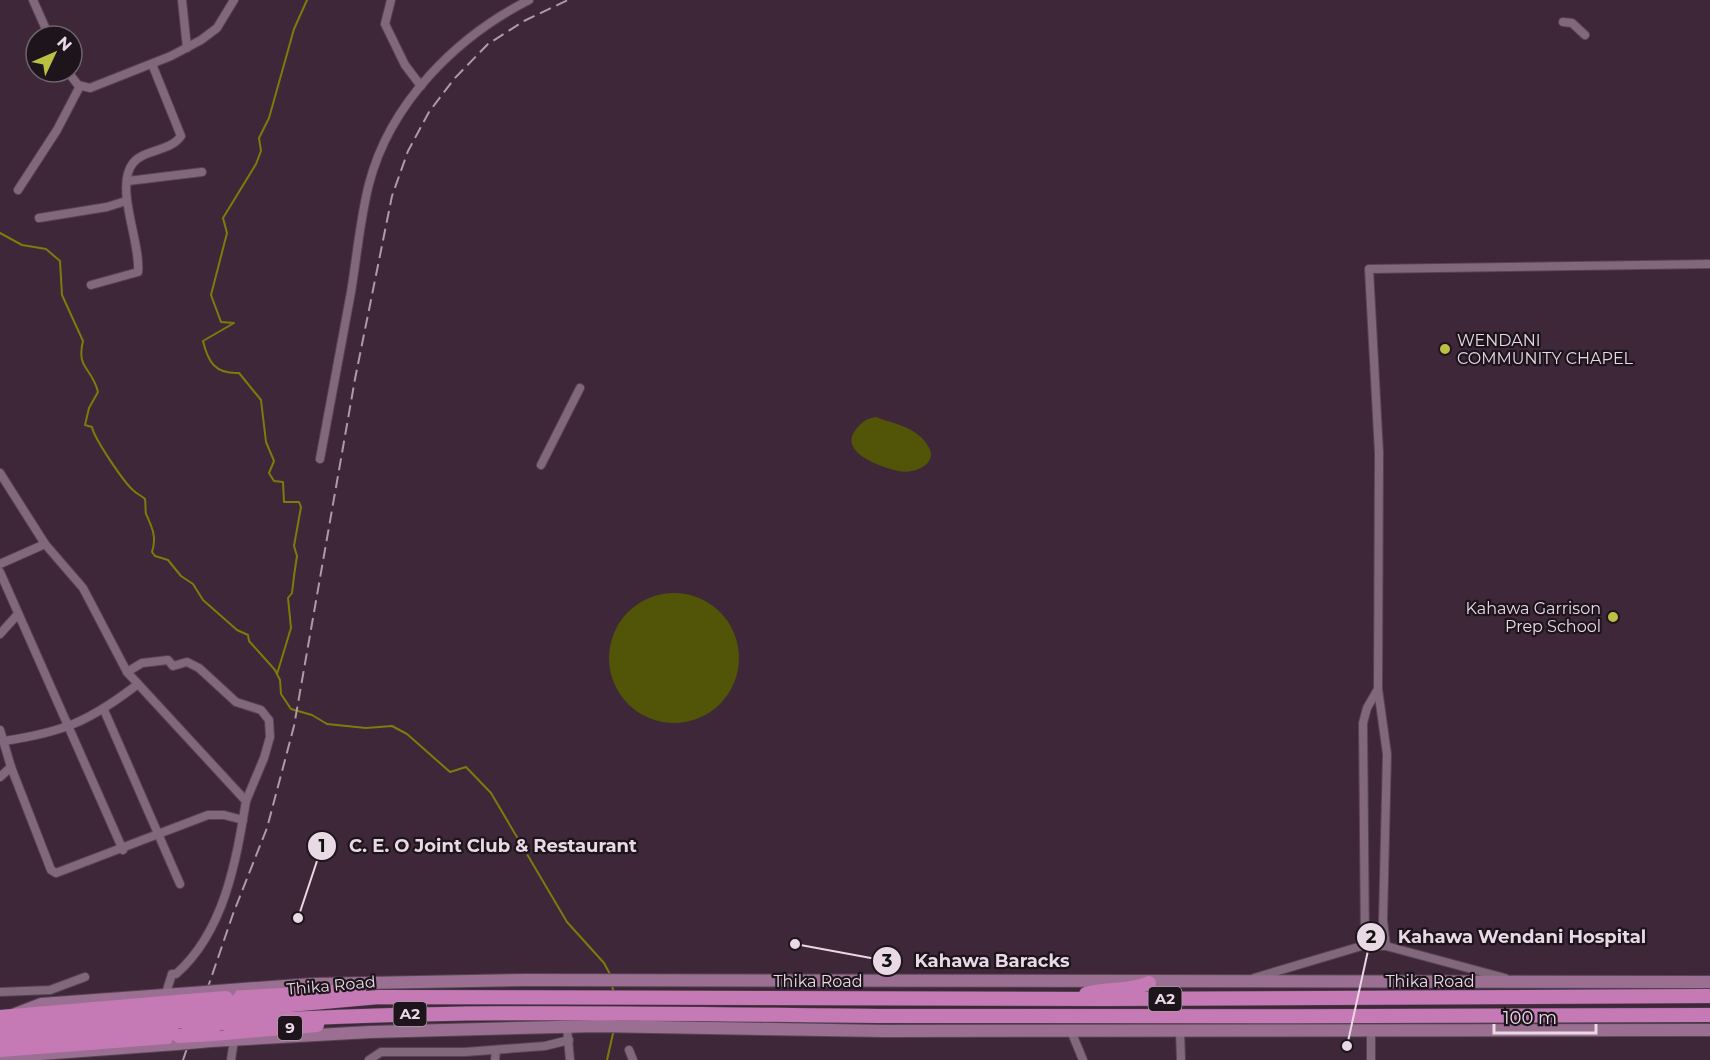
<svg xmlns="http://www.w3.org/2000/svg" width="1710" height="1060" font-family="Montserrat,sans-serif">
<rect width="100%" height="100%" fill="#3d2739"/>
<g fill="#525408">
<path d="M 876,417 C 894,424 917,427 928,446 C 940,464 913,475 898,471 C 881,467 836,452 857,428 C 863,421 868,418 876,417 Z"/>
<circle cx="674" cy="658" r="65"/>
</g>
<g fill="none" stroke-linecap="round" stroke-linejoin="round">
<g stroke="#7a7d0a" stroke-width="2">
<path d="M 0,233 L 22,245 L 46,249 L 60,261 L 62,295 L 83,341 C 76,369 92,367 98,392 L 89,408 L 85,425 L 92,427 C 94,438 124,483 134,491 C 137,494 142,496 145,499 C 146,504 145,510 146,514 C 152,527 157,537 152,552 L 155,556 L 168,560 L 181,576 L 193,584 L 203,600 L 237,630 L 248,635 L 249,641 L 275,670 L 280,680 L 281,694 L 291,709 L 312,715 L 327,724 L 366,728 L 392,726 L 407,734 L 450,772 L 466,767 L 491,793 L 567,922 L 604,963 L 611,976"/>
<path d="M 277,674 L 291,628 L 288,598 L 292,593 L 294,576 L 297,556 L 294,546 L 301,507 L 299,502 L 284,502 L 283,482 L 274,481 L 269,473 L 274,461 L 266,442 L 261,400 L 239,373 C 215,374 208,362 203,341 L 234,323 L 221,322 L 211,295 L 227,233 L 223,218 L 256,164 L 261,151 L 259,138 L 269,118 L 294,29 L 307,0"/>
<polyline points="612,984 613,991"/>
<polyline points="607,1060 614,1029"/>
</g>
<g stroke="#564453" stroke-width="10">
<g id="minor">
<polyline points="33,0 49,36"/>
<polyline points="182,0 187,48"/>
<polyline points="391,0 385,24 405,65 421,86"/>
<polyline points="1563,22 1572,23 1585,35"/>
<polyline points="68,72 78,85 90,88 171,56 201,40 217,28 234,0"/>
<polyline points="128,181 202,172"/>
<polyline points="18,190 57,130 80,86"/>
<polyline points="39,218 107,207 126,201"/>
<path d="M 91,285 L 138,272 C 141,242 114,187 133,163 C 144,149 170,152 181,136 L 152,64"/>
<path d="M 320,459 C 330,403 341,348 351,292 C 357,256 360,219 369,184 C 390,103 456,37 529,0"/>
<polyline points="541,465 580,388"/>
<path d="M 0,473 L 45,544 L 83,588 L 127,672 L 246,801 C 236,862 224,932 176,974 L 172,974 L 165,996"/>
<polyline points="0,564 45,544"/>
<polyline points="0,572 123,850"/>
<polyline points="0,634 18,614"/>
<polyline points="127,672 142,663 168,660 173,666 187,662 199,668 236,702 261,710 269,720 270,737 264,758 246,801"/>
<polyline points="104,710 180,884"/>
<polyline points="0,730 11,767 51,870 56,873 208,815 224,815 243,820"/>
<path d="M 4,741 C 64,732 90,721 138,684"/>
<polyline points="0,777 11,767"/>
<polyline points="1365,945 1363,723 1367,708 1378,689"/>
<polyline points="1386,946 1383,920 1387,754 1378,689 1379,453 1369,269 1710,264"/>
<polyline points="1254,978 1365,945 1386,946 1505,978"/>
<polyline points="0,992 50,990 85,977"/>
<polyline points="567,1028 570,1060"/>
<polyline points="1071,1031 1083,1060"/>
<polyline points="1180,1031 1181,1060"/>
<polyline points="1371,1031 1371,1060"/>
<polyline points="629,1050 633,1060"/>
<polyline points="231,1060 234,1040"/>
<polyline points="369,1060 381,1052 465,1052 545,1046 569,1040"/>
<polyline points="495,1060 496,1050"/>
</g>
</g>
<g stroke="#564453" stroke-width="14">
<g id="secondary">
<polyline points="230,990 312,984 526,980 1710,982"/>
<polyline points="15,1014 41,1004 192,993"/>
<polyline points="211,1041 370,1032 597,1026 884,1031 1710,1030"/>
<polyline points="0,1057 177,1044"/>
</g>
</g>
<g stroke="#564453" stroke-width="15">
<g id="trunk">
<path d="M 1086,994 C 1106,988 1130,992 1149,983"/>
<polyline points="226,998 359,991"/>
<polyline points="224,1011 379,997 1104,999 1710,996"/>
<polyline points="0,1017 188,1001"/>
<path d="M 223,1023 C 442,1008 661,1014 880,1016 C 1157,1018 1433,1015 1710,1015"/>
<polyline points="0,1027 189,1013"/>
<polyline points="214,1034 317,1025"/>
<polyline points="0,1040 188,1026"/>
<polyline points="0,1050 179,1036"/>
</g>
</g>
<use href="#minor" stroke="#82687c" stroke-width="8"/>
<use href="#secondary" stroke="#9b6f92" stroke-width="12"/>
<use href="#trunk" stroke="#c57ab6" stroke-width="14"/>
<polyline stroke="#ad9ba9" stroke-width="2" stroke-dasharray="12 6" stroke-linecap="butt" points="183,1060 233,914 267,828 294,726 355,379 392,196 408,151 429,112 454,79 488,44 524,21 568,0"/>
<g stroke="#564453" stroke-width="14" stroke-linecap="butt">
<g id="secondary-bridge">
<polyline points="192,993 230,990"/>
<polyline points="177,1044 211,1041"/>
</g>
</g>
<g stroke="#564453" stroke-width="15" stroke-linecap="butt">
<g id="trunk-bridge">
<polyline points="188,1001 226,998"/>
<polyline points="189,1013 224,1011"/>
<polyline points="188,1026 223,1023"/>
<polyline points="179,1036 214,1034"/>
</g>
</g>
<use href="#secondary-bridge" stroke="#9b6f92" stroke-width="12"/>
<use href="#trunk-bridge" stroke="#c57ab6" stroke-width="14"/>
</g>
<g fill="#bbc044" stroke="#1e141c" stroke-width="2">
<circle cx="1445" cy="349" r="6"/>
<circle cx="1613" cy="617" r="6"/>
</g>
<g text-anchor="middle" stroke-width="4.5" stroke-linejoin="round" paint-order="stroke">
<g fill="#1e141c" stroke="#ab9ea8" stroke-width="1.5">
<rect x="1148.5" y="987" width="33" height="24" rx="4.5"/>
<rect x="393.5" y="1002" width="33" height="24" rx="4.5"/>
<rect x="278" y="1016" width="24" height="24" rx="4.5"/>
</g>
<g font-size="15" font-weight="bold" fill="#e8d9e4">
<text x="1165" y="1004">A2</text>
<text x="410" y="1019">A2</text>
<text x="290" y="1033">9</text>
</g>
<g font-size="16" fill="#e8d9e4" stroke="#1e141c" text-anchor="start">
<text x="1457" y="346">WENDANI<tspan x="1457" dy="18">COMMUNITY CHAPEL</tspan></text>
<text x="1601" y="614" text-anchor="end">Kahawa Garrison<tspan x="1601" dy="18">Prep School</tspan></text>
</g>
<g font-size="16" fill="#e8d9e4" stroke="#1e141c">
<text x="818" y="987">Thika Road</text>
<text x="1430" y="987">Thika Road</text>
<text transform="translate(331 985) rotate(-5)" y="6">Thika Road</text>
</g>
</g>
<path fill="none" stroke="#e8d9e4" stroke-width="2" d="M298 918L322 846M1347 1046L1371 937M795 944L887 961"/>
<g fill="#e8d9e4" stroke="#1e141c" stroke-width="2">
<circle cx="298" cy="918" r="6"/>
<circle cx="1347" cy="1046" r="6"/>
<circle cx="795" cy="944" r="6"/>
<circle cx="322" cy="846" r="15"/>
<circle cx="1371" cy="937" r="15"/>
<circle cx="887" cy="961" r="15"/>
</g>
<g font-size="18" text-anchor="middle" font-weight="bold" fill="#111">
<text x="322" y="852">1</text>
<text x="1371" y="943">2</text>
<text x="887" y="967">3</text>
</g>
<g font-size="18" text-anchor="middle" font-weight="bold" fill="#e8d9e4" stroke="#1e141c" stroke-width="4.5" stroke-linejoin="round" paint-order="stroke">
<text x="493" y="852">C. E. O Joint Club &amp; Restaurant</text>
<text x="1522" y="943">Kahawa Wendani Hospital</text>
<text x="992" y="967">Kahawa Baracks</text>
</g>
<g transform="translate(54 54) rotate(46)"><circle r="28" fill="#1e141c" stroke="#6f636c" stroke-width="1.5"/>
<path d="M0-4.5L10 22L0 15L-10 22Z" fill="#bbc044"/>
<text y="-9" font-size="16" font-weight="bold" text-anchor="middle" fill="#e8d9e4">N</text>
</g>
<path d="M1494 1024v9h102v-9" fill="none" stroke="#e8d9e4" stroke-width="3"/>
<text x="1503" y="1024" font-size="18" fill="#e8d9e4" stroke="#1e141c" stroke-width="4.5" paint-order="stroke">100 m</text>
</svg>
